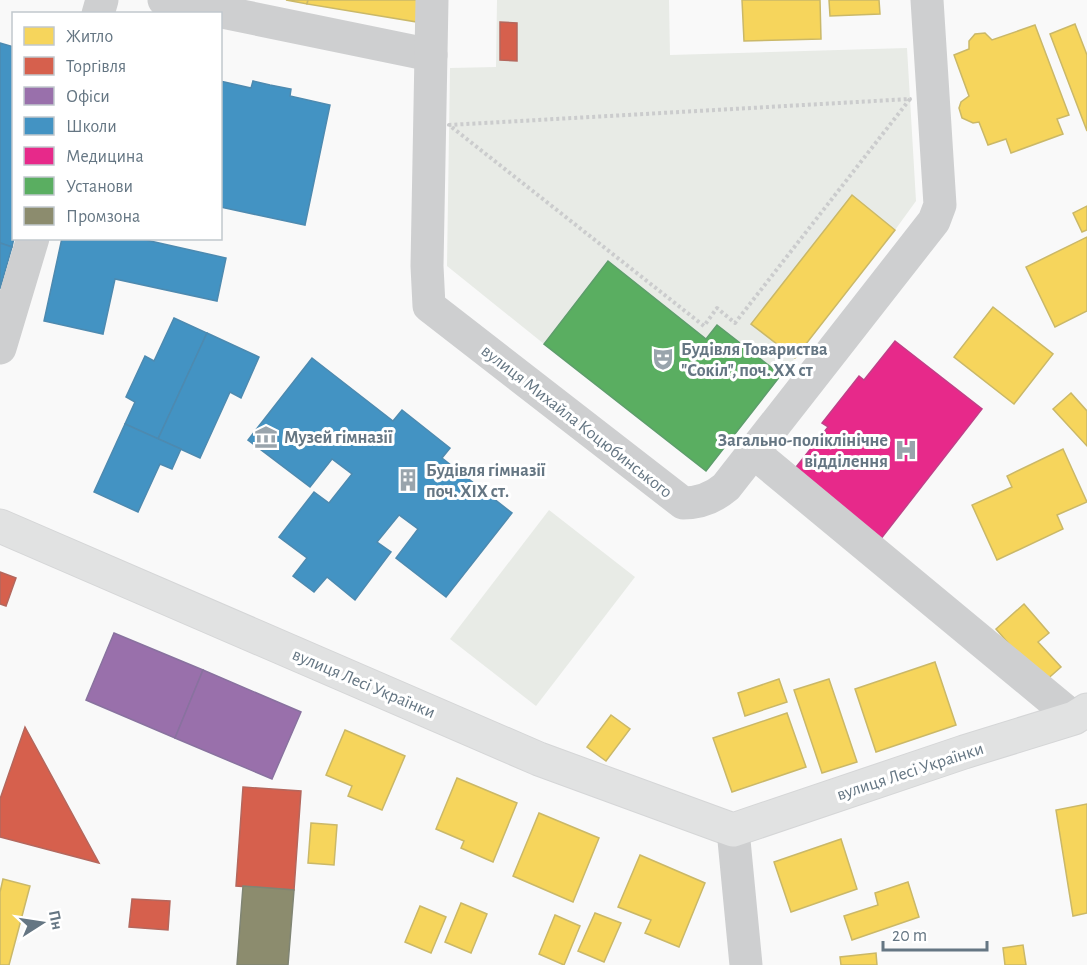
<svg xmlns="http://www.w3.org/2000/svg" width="1087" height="965" font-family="'Alegreya Sans',sans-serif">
<rect width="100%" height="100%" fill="#f9f9f9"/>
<g fill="#e8ebe6">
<polygon points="497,0 669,0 670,55 907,48 916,201 895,230 852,196 795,358 781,375 718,325 706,339 608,261 544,344 447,266 450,68 496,67"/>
<polygon points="549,510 635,577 536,706 450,639"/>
</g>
<g fill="#f6d55c" stroke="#cab868" stroke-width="1.5">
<polygon points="286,0 308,0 307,4"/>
<polygon points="308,0 423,0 423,23 307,4"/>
<polygon points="742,0 820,0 821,39 744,41"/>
<polygon points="829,0 879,0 880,14 830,16"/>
<polygon points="1075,24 1087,55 1087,131 1050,34"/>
<polygon points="1035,25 1069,115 1057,119 1063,134 1011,153 1006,139 988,145 979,122 973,123 962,118 959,108 961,102 969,96 954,55 969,49 969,41 975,34 985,33 992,40"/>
<polygon points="852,195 895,230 795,358 751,324"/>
<polygon points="1087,206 1087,230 1082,232 1073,213"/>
<polygon points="1087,237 1087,311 1055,327 1026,267"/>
<polygon points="993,307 1053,354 1014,404 954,357"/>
<polygon points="1071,393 1087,411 1087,446 1053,409"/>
<polygon points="1063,449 1087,502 1057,515 1063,529 997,560 972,505 1012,487 1007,476"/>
<polygon points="1024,604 1049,633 1038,642 1061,667 1043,683 996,629"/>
<polygon points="935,662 956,725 876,752 855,689"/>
<polygon points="779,679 787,702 745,716 738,693"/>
<polygon points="829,679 857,762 822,773 794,690"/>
<polygon points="787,713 806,767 732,792 713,738"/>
<polygon points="611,715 630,729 606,761 587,747"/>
<polygon points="345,730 405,756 382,810 348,796 352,786 326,775"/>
<polygon points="457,778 517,803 493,862 461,848 464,841 436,829"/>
<polygon points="1087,804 1087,913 1073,916 1056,810"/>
<polygon points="539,813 599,838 573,902 513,876"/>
<polygon points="311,823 337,825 334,865 308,863"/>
<polygon points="841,839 857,889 791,912 774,862"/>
<polygon points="640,855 705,883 679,947 645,933 651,920 618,907"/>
<polygon points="3,879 30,886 9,965 0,965 0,892"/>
<polygon points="908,882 919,917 852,940 844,916 878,905 875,893"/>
<polygon points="461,903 487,914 471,953 445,942"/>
<polygon points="420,906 446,917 431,953 405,942"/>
<polygon points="595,913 621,923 604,962 578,951"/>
<polygon points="555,915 580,926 564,965 539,954"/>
<polygon points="1023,945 1026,965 1005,965 1003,948"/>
<polygon points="876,953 877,965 841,965 840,957"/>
</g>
<g fill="#d6604d" stroke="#b4675d" stroke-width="1.5">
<polygon points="500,22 517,23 517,61 500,60"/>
<polygon points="0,572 16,578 6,606 0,604"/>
<polygon points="25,727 99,863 0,837 0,799"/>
<polygon points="243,787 301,791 294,890 236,886"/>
<polygon points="132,899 170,901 168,930 129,927"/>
</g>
<g fill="#9970ab" stroke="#89729f" stroke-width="1.5">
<polygon points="114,633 203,670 175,738 86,700"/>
<polygon points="203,670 301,712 272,779 175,738"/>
</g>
<g fill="#4393c3" stroke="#4d8ab0" stroke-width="1.5">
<polygon points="0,43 14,47 14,238 12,247 0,243"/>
<polygon points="220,81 251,88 253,81 270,85 291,89 290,96 330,105 305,225 220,207"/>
<polygon points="62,238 137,238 226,258 217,301 115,279 103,334 44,321"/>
<polygon points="0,243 12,247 0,289"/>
<polygon points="174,318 207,333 158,439 125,424 135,402 126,397 145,356 154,361"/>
<polygon points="207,333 259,357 241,398 230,392 200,458 158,439"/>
<polygon points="312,358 393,421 402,410 450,448 442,458 512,513 446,597 396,558 418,529 399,515 377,542 391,552 355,600 327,577 314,592 293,576 307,558 279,537 314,492 329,503 352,474 332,459 310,487 248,440"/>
<polygon points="125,424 181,449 172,469 160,464 138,512 94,492"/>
</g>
<polygon fill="#e7298a" stroke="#c04088" stroke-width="1.5" points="895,341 982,409 880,540 793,471 828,427 822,423 859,376 864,380"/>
<polygon fill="#5aae61" stroke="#5d9d6b" stroke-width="1.5" points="608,261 706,339 717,325 781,375 706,471 544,344"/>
<polygon fill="#8c8c6e" stroke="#808574" stroke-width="1.5" points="243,886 294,890 288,965 237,965"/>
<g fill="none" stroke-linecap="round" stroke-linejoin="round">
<g stroke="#d5d6d7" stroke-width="35">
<polyline id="secondary" points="0,526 539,759 733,830 964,752 1074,718 1087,710"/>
</g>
<polygon stroke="#cbcccd" stroke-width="4" stroke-dasharray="3 3" stroke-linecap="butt" points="910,99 735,323 717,308 704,326 449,125"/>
<g stroke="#cecfd0" stroke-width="33">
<polyline points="164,0 431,55"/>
<path d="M 432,0 L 427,266 L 429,306 L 683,503 C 700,503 713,498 726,487 L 934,221 L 940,205 L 927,0"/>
<polyline points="98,14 102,0"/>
<polyline points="0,348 33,238"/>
<polyline points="753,452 1074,718"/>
<polyline points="733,830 746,965"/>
</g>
<use href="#secondary" stroke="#e1e2e2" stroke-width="33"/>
</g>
<defs>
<g id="theatre-bare" transform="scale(1.8)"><path d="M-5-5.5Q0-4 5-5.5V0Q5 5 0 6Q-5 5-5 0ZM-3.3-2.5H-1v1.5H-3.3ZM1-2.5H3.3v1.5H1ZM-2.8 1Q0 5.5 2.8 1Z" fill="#99a4ac" stroke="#fff" stroke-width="2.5" paint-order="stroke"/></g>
<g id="museum-bare" transform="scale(1.8)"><path d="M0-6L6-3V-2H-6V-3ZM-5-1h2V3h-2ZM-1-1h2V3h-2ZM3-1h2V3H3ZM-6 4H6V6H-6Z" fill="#99a4ac" stroke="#fff" stroke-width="2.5" paint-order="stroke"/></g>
<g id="hospital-bare" transform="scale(1.8)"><path d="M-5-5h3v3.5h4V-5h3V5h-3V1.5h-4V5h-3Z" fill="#99a4ac" stroke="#fff" stroke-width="2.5" paint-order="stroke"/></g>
<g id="building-bare" transform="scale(1.8)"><path d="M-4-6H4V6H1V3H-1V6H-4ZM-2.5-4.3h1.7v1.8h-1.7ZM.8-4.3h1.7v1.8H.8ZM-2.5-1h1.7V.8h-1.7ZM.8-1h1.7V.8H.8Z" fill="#99a4ac" stroke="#fff" stroke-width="2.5" paint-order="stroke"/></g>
</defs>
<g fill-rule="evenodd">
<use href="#theatre-bare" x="663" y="359"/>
<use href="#museum-bare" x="266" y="437"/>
<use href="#hospital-bare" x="906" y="450"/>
<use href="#building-bare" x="408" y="480"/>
</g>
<g text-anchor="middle" stroke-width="6" stroke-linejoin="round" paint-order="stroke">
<g font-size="18" font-weight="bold" fill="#657683" stroke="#fff" text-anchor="start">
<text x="681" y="355">Будівля Товариства<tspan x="681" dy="21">"Сокіл", поч. ХХ ст</tspan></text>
<text x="284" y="443">Музей гімназії</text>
<text x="888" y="446" text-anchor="end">Загально-поліклінічне<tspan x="888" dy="21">відділення</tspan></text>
<text x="426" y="476">Будівля гімназії<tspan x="426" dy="21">поч. XIX ст.</tspan></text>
</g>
<g font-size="18" fill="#657683" stroke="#fff">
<text transform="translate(577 421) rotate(38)" y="6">вулиця Михайла Коцюбинського</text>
<text transform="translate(364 683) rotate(23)" y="6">вулиця Лесі Українки</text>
<text transform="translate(910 771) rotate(-18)" y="6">вулиця Лесі Українки</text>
</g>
</g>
<rect x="12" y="12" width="210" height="228" fill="#ffffff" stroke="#c1c8cd" stroke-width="1.5"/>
<rect x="24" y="27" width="30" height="18" fill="#f6d55c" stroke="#c1c8cd" stroke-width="1.5"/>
<text x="66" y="42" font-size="18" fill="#657683">Житло</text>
<rect x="24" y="57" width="30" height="18" fill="#d6604d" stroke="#c1c8cd" stroke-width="1.5"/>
<text x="66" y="72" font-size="18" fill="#657683">Торгівля</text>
<rect x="24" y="87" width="30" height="18" fill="#9970ab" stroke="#c1c8cd" stroke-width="1.5"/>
<text x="66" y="102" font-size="18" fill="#657683">Офіси</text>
<rect x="24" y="117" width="30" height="18" fill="#4393c3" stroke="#c1c8cd" stroke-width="1.5"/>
<text x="66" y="132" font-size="18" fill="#657683">Школи</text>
<rect x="24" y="147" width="30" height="18" fill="#e7298a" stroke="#c1c8cd" stroke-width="1.5"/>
<text x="66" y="162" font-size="18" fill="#657683">Медицина</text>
<rect x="24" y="177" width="30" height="18" fill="#5aae61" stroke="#c1c8cd" stroke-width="1.5"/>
<text x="66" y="192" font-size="18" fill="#657683">Установи</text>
<rect x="24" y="207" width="30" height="18" fill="#8c8c6e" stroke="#c1c8cd" stroke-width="1.5"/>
<text x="66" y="222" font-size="18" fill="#657683">Промзона</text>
<g transform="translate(42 923) rotate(78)" stroke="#ffffff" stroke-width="4.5" paint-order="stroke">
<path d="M0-4.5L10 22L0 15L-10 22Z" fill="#657683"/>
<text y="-9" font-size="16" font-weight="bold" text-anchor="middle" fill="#657683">Пн</text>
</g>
<path d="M883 941v9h104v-9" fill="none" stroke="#657683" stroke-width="3"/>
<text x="892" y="941" font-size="18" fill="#657683" stroke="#ffffff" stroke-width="4.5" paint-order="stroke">20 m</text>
</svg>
